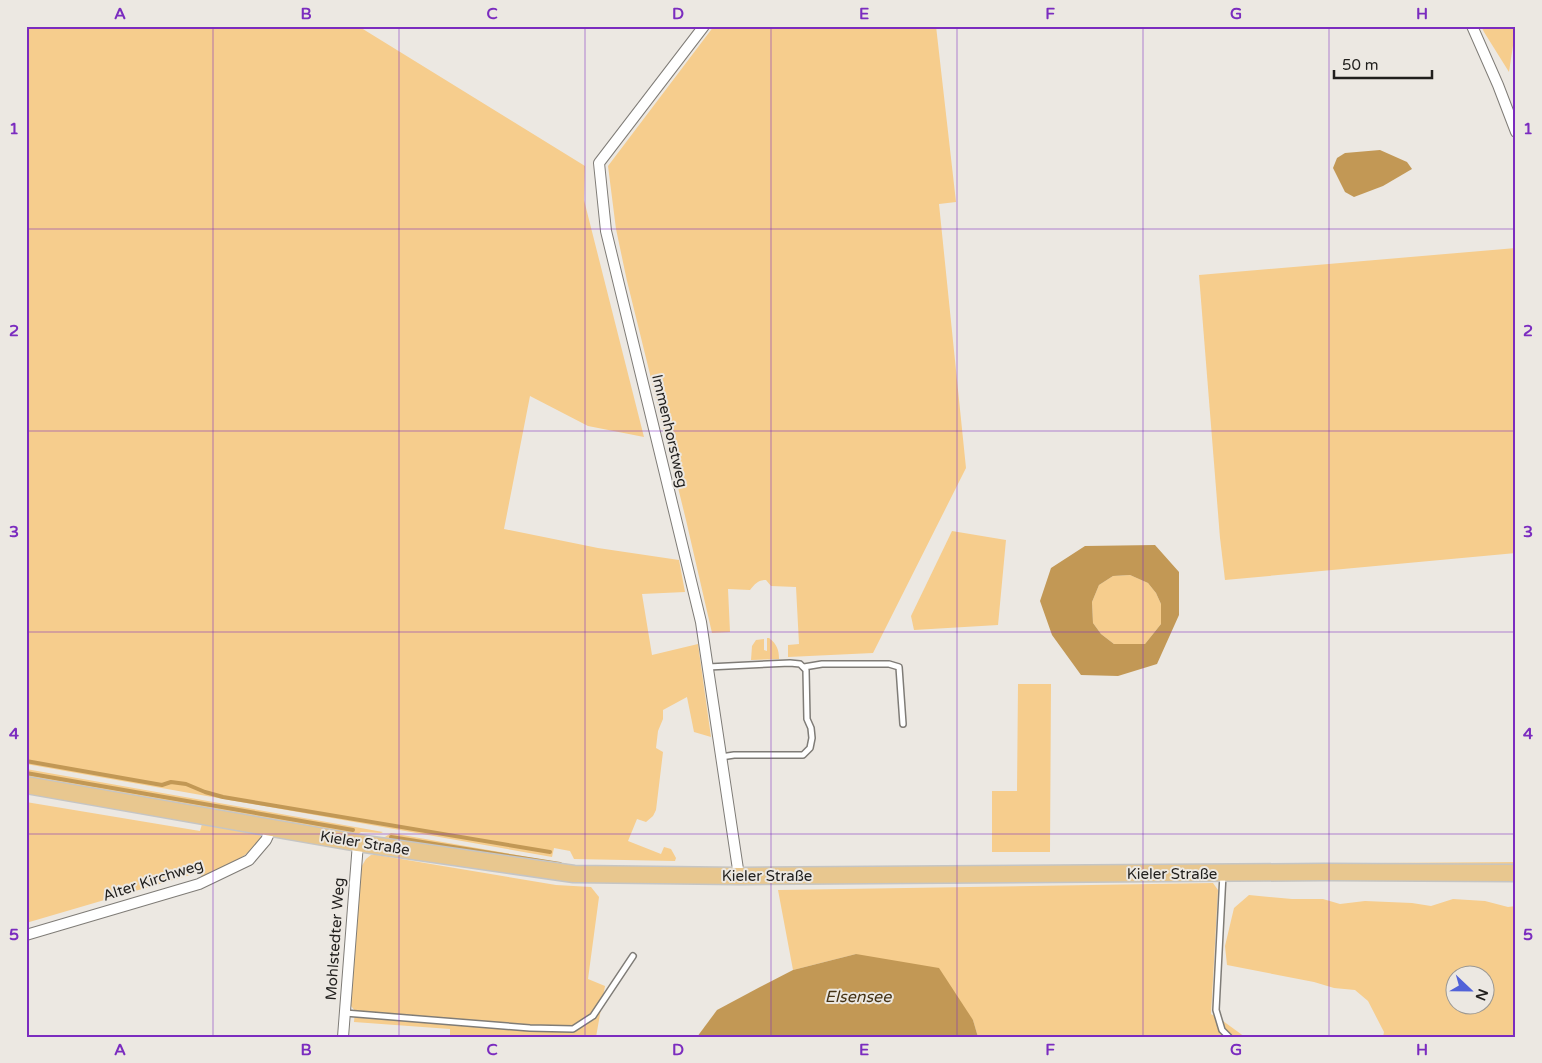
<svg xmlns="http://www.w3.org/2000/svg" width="1542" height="1063" font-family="'Varela Round',sans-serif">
<rect width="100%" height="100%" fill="#ece8e2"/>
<g fill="#f6cd8d" fill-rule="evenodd">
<polygon points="26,26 358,26 585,166 584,200 644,437 588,426 530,396 504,529 598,548 679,560 685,592 642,594 652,655 698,644 711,737 694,732 687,697 663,710 663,719 658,731 656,748 663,752 656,810 653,816 646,822 637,819 628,841 661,854 664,847 671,849 676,858 675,861 574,859 570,851 554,848 552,857 26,764"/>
<path d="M 714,26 L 936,26 L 956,202 L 939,204 L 966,468 L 873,653 L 788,657 L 788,645 L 799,644 L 796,587 L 771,586 L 766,580 C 758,580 755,584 750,590 L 728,589 L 730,632 L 712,633 L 686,520 L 627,281 L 616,229 L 608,166 Z"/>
<polygon points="1481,26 1516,26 1509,72 1484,32"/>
<polygon points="1516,248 1516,553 1225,580 1220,538 1199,275"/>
<polygon points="952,531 1006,540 998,625 914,630 911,616"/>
<polygon points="1130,575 1148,583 1156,593 1161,604 1161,624 1145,644 1114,644 1101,634 1093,623 1092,602 1099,585 1113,576"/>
<path d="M 767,638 L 769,638 C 777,644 779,650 779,659 L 751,660 L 752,646 L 756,640 L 764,639 L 764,650 L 767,651 Z"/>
<polygon points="1018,684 1051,684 1050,852 992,852 992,791 1017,791"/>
<polygon points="26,769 344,825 383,832 381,833 361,832 357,835 341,833 26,777"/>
<path d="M 26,802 L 200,831 L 202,824 L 260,834 L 262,837 L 262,841 C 241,860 228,866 202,878 L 200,872 L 26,923 Z"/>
<polygon points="391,833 568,864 569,866 366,837 385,837"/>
<polygon points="371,855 377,855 556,885 591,887 599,897 588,979 605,986 596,1037 450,1037 450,1029 354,1022 355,1011 351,1006 356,909 360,869 366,859"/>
<polygon points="1516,862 1516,865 1228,865 1227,864"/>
<polygon points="1213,883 1218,890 1211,1014 1223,1021 1245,1037 978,1037 973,1020 856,954 793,970 778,890"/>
<path d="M 1249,895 L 1292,899 L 1323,899 L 1340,904 L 1365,901 L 1412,903 L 1431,906 L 1453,899 L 1485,901 L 1508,907 L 1516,906 L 1516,1030 L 1514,1037 L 1383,1037 L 1384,1032 L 1368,1001 L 1355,990 L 1334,988 L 1314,982 L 1227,965 L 1225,946 L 1234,908 ZM 1454,976 L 1484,976 L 1484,1006 L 1454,1006 Z"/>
</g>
<g fill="#c29855" fill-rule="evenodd">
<polygon points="1380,150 1407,162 1412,169 1383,186 1354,197 1345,192 1333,168 1337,158 1345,153"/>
<path d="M 1155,545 L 1179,572 L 1179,615 L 1157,664 L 1118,676 L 1081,675 L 1052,635 L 1040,601 L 1051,568 L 1085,546 ZM 1130,575 L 1148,583 L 1156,593 L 1161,604 L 1161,624 L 1145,644 L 1114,644 L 1101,634 L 1093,623 L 1092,602 L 1099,585 L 1113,576 Z"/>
<polygon points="856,954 939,968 973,1020 978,1037 697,1037 717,1010 760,987 793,970"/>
</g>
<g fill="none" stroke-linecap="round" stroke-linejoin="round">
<g stroke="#c29855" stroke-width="4">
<polyline points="26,761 162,785 171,782 186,784 205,792 223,797 550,852"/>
<polyline points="26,773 353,830"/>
<polyline points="391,837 560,864"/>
</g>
<g stroke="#7f7c77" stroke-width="8">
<g id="service">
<polyline points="708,667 790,663 800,664 806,670 807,719 811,728 812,738 810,748 803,755 734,755 721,757"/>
<polyline points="804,667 822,664 889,664 899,667 903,724"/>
<polyline points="1223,874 1216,1010 1222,1030 1229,1037"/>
<polyline points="345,1013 530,1028 573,1029 593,1016 633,956"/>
</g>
</g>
<g stroke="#7f7c77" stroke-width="12">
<g id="minor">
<polyline points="704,26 599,163 606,231 701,622 739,876"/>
<polyline points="1472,26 1498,85 1516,132"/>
<polyline points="26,935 199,884 249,860 266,840 272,827"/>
<polyline points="343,1037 358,843"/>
</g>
</g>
<g stroke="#c5c5c4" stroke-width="19">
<polyline id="primary" points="26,785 358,843 574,874 739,876 1325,872 1516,873"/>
</g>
<use href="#service" stroke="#fff" stroke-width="5"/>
<use href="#minor" stroke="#fff" stroke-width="10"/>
<use href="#primary" stroke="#e8c78f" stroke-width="16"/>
</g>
<path fill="none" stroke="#7b2cbf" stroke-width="1" stroke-opacity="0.55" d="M 213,26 L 213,1037M 399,26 L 399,1037M 585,26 L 585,1037M 771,26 L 771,1037M 957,26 L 957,1037M 1143,26 L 1143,1037M 1329,26 L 1329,1037M 26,229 L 1516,229M 26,431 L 1516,431M 26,632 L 1516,632M 26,834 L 1516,834"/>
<g text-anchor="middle" stroke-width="4" stroke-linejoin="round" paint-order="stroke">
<g font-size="15" fill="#211f1d" stroke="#ece8e2">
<text transform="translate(670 431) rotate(77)" y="5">Immenhorstweg</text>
<text transform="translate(365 843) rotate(9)" y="5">Kieler Straße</text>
<text x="1172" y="879">Kieler Straße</text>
<text x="767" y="881">Kieler Straße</text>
<text transform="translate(153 880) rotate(-18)" y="5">Alter Kirchweg</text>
<text transform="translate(335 939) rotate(-86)" y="5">Mohlstedter Weg</text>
</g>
<g font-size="16" font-style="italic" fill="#453315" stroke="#ece8e2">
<text x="858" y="1002">Elsensee</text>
</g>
</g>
<rect width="1542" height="1063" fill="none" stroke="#ece8e2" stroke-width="55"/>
<g transform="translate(1470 990) rotate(112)"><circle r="24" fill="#ece8e2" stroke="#9b9893"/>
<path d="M0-4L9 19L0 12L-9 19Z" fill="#5162d8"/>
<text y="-8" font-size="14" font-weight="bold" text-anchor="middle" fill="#211f1d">N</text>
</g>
<path d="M1334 70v8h98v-8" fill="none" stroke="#211f1d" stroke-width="2.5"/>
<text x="1342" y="70" font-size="15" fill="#211f1d" stroke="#ece8e2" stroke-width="4" paint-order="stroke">50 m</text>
<rect x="28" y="28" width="1486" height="1008" fill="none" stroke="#7b2cbf" stroke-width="2"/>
<g font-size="16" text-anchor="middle" font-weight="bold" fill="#7b2cbf">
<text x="120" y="19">A</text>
<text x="306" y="19">B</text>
<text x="492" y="19">C</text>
<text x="678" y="19">D</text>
<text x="864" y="19">E</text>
<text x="1050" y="19">F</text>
<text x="1236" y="19">G</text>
<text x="1422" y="19">H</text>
<text x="14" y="134">1</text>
<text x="1528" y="134">1</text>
<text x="14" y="336">2</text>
<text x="1528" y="336">2</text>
<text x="14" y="537">3</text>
<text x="1528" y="537">3</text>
<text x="14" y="739">4</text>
<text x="1528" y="739">4</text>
<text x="14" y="940">5</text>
<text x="1528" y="940">5</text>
<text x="120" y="1055">A</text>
<text x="306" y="1055">B</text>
<text x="492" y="1055">C</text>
<text x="678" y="1055">D</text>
<text x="864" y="1055">E</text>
<text x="1050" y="1055">F</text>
<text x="1236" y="1055">G</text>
<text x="1422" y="1055">H</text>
</g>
</svg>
